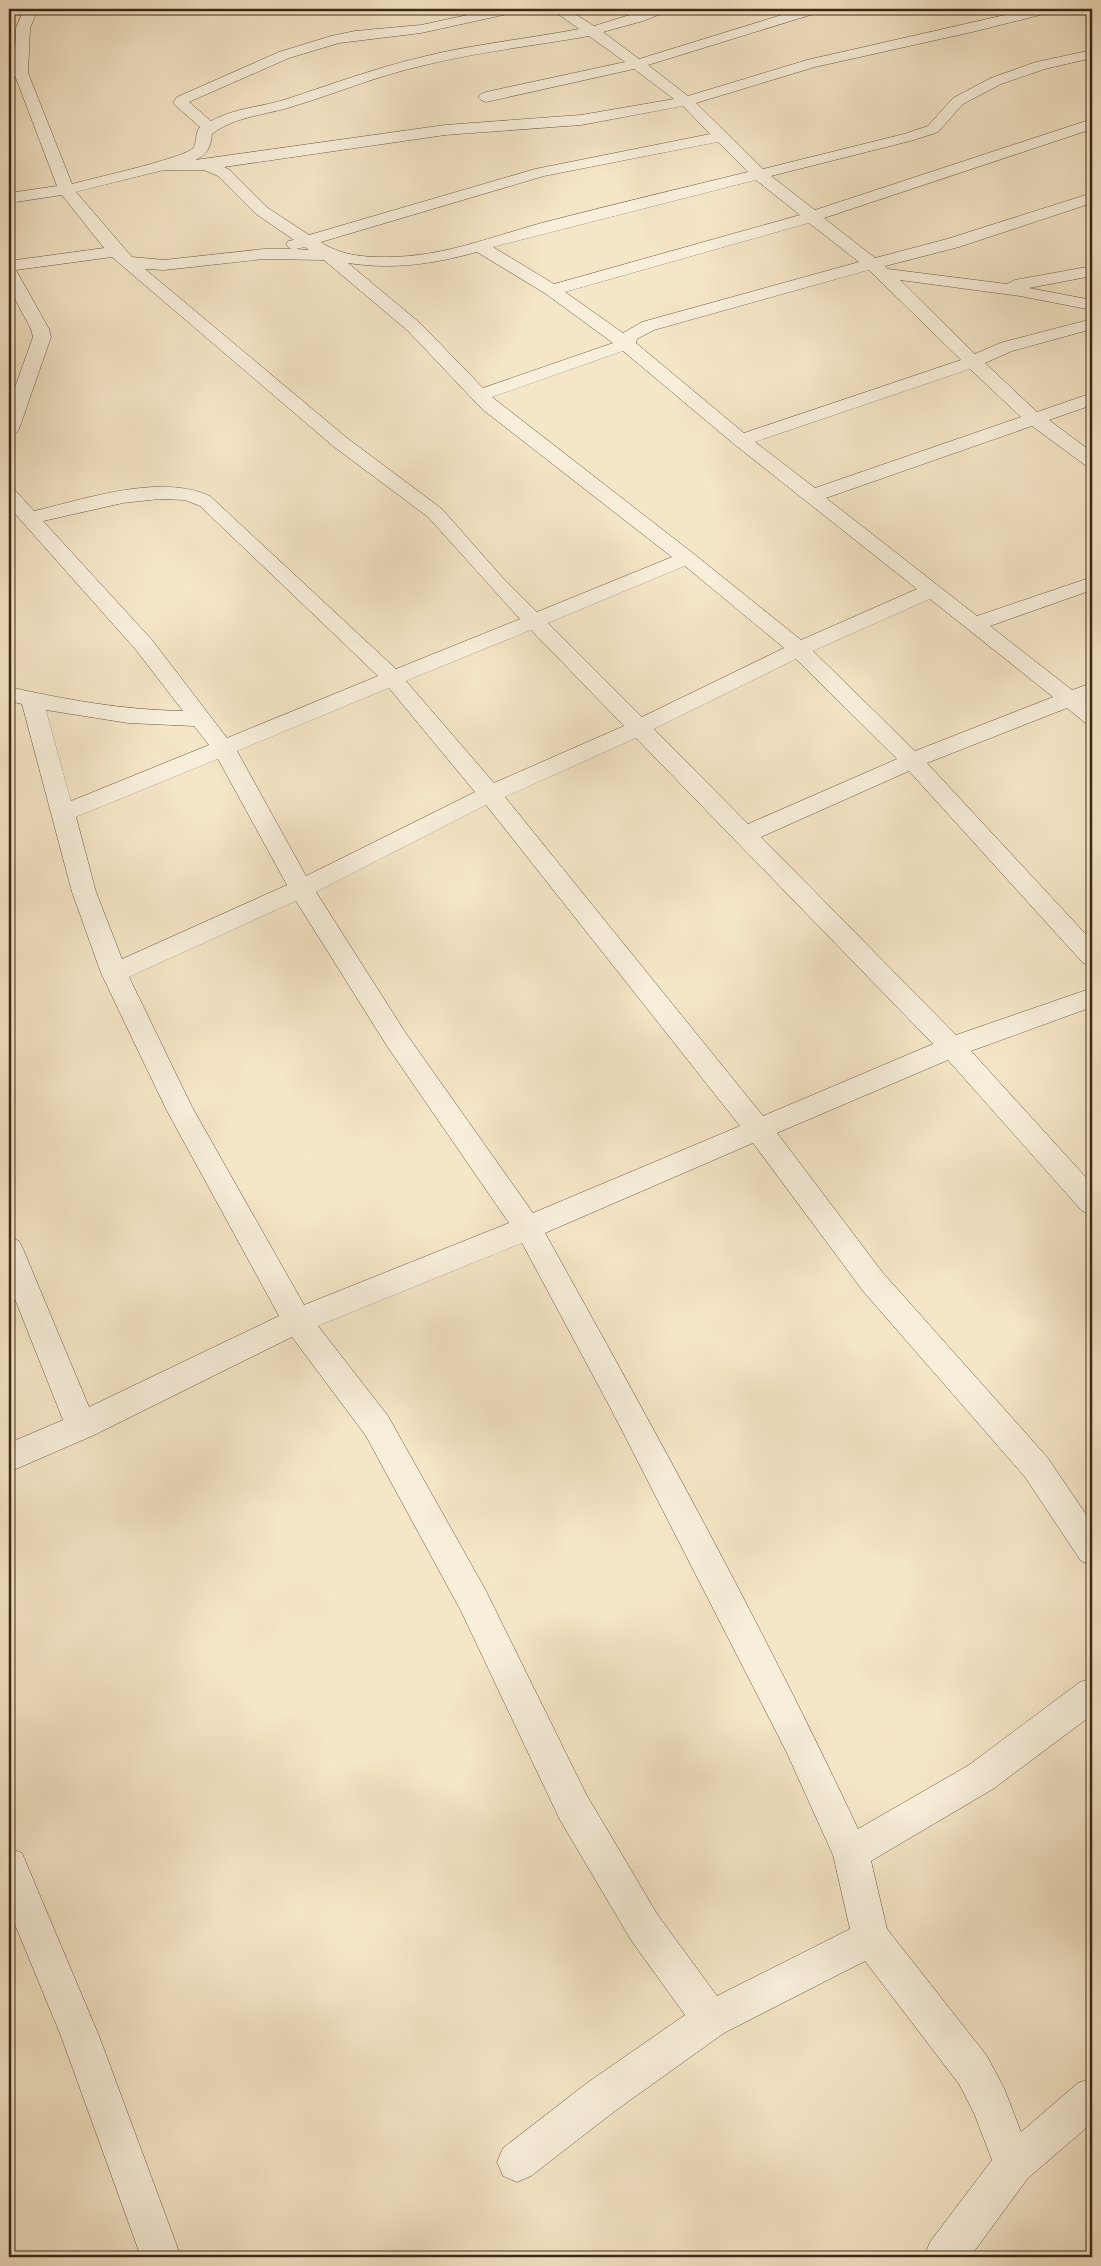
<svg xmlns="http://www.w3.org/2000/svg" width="1101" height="2266" font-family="'Gentium Book Plus',serif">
<rect width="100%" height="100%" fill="#f5e6c7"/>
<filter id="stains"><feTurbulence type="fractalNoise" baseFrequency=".004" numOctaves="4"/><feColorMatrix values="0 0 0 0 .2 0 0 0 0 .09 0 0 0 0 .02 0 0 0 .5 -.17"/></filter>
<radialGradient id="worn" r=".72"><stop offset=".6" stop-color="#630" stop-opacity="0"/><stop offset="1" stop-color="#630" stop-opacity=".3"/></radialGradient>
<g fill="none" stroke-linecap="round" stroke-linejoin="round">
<g stroke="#6a5843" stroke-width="1">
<g id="minor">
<path d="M 24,9 L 38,9 L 30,28 L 28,73 L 72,184 C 90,179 185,158 193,148 C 198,142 194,134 200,127 L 176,106 L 173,103 L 177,97 L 279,52 L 331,36 L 355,31 L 421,25 L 496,9 L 519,9 L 512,13 L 421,33 L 339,43 L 289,58 L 189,102 L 211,121 C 234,108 262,107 287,99 C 332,84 376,68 422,57 C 474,44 527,39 579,29 L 551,9 L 567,9 L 594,26 L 649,9 L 668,9 L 666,12 L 643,21 L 603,32 L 639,59 L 801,9 L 822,9 L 820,12 L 648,65 L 688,96 L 807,60 L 1031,9 L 1054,9 L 1052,12 L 972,32 L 815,67 L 696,103 L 763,169 L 904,134 L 928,126 L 953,98 L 991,78 L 1036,62 L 1092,50 L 1092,58 L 1045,69 L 1001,84 L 963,104 L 938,132 L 914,140 L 771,176 L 815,210 L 1092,119 L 1092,129 L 824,218 L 875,258 L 947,239 L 1092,193 L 1092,203 L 959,247 L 885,266 L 888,269 L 1007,284 L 1015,280 L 1092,266 L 1092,276 L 1029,288 L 1092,300 L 1092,310 L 1020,296 L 900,280 L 975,354 L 1000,343 L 1092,319 L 1092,329 L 1012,351 L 985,363 L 1037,412 L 1092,393 L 1092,405 L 1049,420 L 1092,452 L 1092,467 L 1085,465 L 1032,426 L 826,498 L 977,616 L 1092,577 L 1092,590 L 990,626 L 1072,690 L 1092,683 L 1092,698 L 1085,701 L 1092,706 L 1092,724 L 1084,722 L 1067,708 L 927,763 L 1092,941 L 1092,966 L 1083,963 L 909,771 L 761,837 L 956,1035 L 1092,988 L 1092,1007 L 971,1051 L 1092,1184 L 1092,1214 L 1082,1211 L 948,1060 L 777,1133 L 883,1273 L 1047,1457 L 1092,1523 L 1092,1565 L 1081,1561 L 1025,1477 L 863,1291 L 753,1143 L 545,1233 C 654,1429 763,1626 858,1829 L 969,1765 L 1080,1682 L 1092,1678 L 1092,1715 L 993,1789 L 871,1861 L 887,1929 L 987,2056 L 1004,2088 L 1021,2132 L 1078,2083 L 1092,2078 L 1092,2123 L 1028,2178 L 970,2257 L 924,2257 L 930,2242 L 992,2160 L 974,2113 L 959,2084 L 865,1961 L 724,2033 L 615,2111 L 531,2176 L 517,2182 L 503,2176 L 497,2162 L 503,2148 L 587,2083 L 685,2015 L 631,1940 L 560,1820 L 461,1611 L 366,1436 L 292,1337 L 92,1436 L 9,1472 L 9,1443 L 63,1420 L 9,1284 L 9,1237 L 19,1241 L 23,1249 L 89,1407 L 279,1316 L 166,1109 L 101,973 L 72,892 L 22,704 L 9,701 L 9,687 C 67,700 124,710 183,711 L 136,650 L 9,507 L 9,489 L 16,491 L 34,511 C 86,499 160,473 210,496 L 396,669 L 520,619 L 428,517 L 333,446 L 112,257 L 16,270 L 49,329 L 51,337 L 19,429 L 16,433 L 9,435 L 9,404 L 33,337 L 31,329 L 9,288 L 9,261 L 104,248 L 62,195 L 9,203 L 9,193 L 57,186 L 14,73 L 16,28 ZM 589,36 L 625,62 L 486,92 L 481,94 L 478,97 L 481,100 L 486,102 L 634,69 L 674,99 L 581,115 L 445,125 L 195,160 C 207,155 211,147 212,134 C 235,116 267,115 294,106 C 337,93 377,76 421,66 C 476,52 533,46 589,36 ZM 683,106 L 710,134 L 535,169 L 309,235 L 268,208 L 230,170 L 224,167 L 445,135 L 581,125 ZM 718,142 L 748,172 C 682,188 615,204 549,221 C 503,233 456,252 409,256 C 380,258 345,259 321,242 L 544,176 ZM 164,170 L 204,170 L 218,176 L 256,214 L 294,240 L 288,241 L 286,245 L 291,249 L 264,249 L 164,260 L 132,257 L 76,192 ZM 756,180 L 800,215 L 554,284 L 493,247 ZM 809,223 L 859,262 L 642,322 L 623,333 L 565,292 ZM 305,247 L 309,250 L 296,249 ZM 477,252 L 546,294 L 613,343 L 483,388 L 420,323 L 348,263 C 393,270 434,264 477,252 ZM 264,259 L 324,260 L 408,331 L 482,409 L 672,557 L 537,612 L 502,577 L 442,509 L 347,438 L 145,269 L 164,270 ZM 869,270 L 961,360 L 744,433 L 636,343 L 637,339 L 654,330 ZM 623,351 L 734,444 L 917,589 L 801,640 L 694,554 L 492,397 ZM 970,369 L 1021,417 L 815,488 L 755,442 ZM 160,499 L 185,500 L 200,506 L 378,676 L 227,738 L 152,640 L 43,521 L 123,503 ZM 685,566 L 784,648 L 642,717 L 548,623 ZM 930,599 L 1053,697 L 915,751 L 813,651 ZM 531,630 L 624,726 L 494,783 L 406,681 ZM 796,659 L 897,759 L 748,824 L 654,729 ZM 389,688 L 475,792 L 306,876 L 237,751 ZM 46,710 L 128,723 L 194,726 L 209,745 L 71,801 ZM 636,738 L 933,1044 L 763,1116 L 505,797 ZM 218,759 L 287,885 L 122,959 L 96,892 L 76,817 ZM 486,805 L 740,1126 L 533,1213 L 405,1032 L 316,892 ZM 296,901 L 387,1046 L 509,1223 L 304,1305 L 192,1107 L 129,977 ZM 522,1243 L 611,1409 L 786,1751 L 833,1855 L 850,1929 L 717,1996 L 657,1914 L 586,1794 L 485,1589 L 388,1416 L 318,1326 Z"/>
<polygon points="9,1848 22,1853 99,2036 181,2257 141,2257 61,2036 9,1910"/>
</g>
</g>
<use href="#minor" fill="#f8efdb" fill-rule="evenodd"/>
</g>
<rect width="1101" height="2266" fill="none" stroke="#f5e6c7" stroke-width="30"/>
<rect x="10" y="10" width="1081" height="2246" fill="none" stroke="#3b2817" stroke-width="2.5"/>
<rect x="15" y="15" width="1071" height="2236" fill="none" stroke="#3b2817"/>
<rect width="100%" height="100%" filter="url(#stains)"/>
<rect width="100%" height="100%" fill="url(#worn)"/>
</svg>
